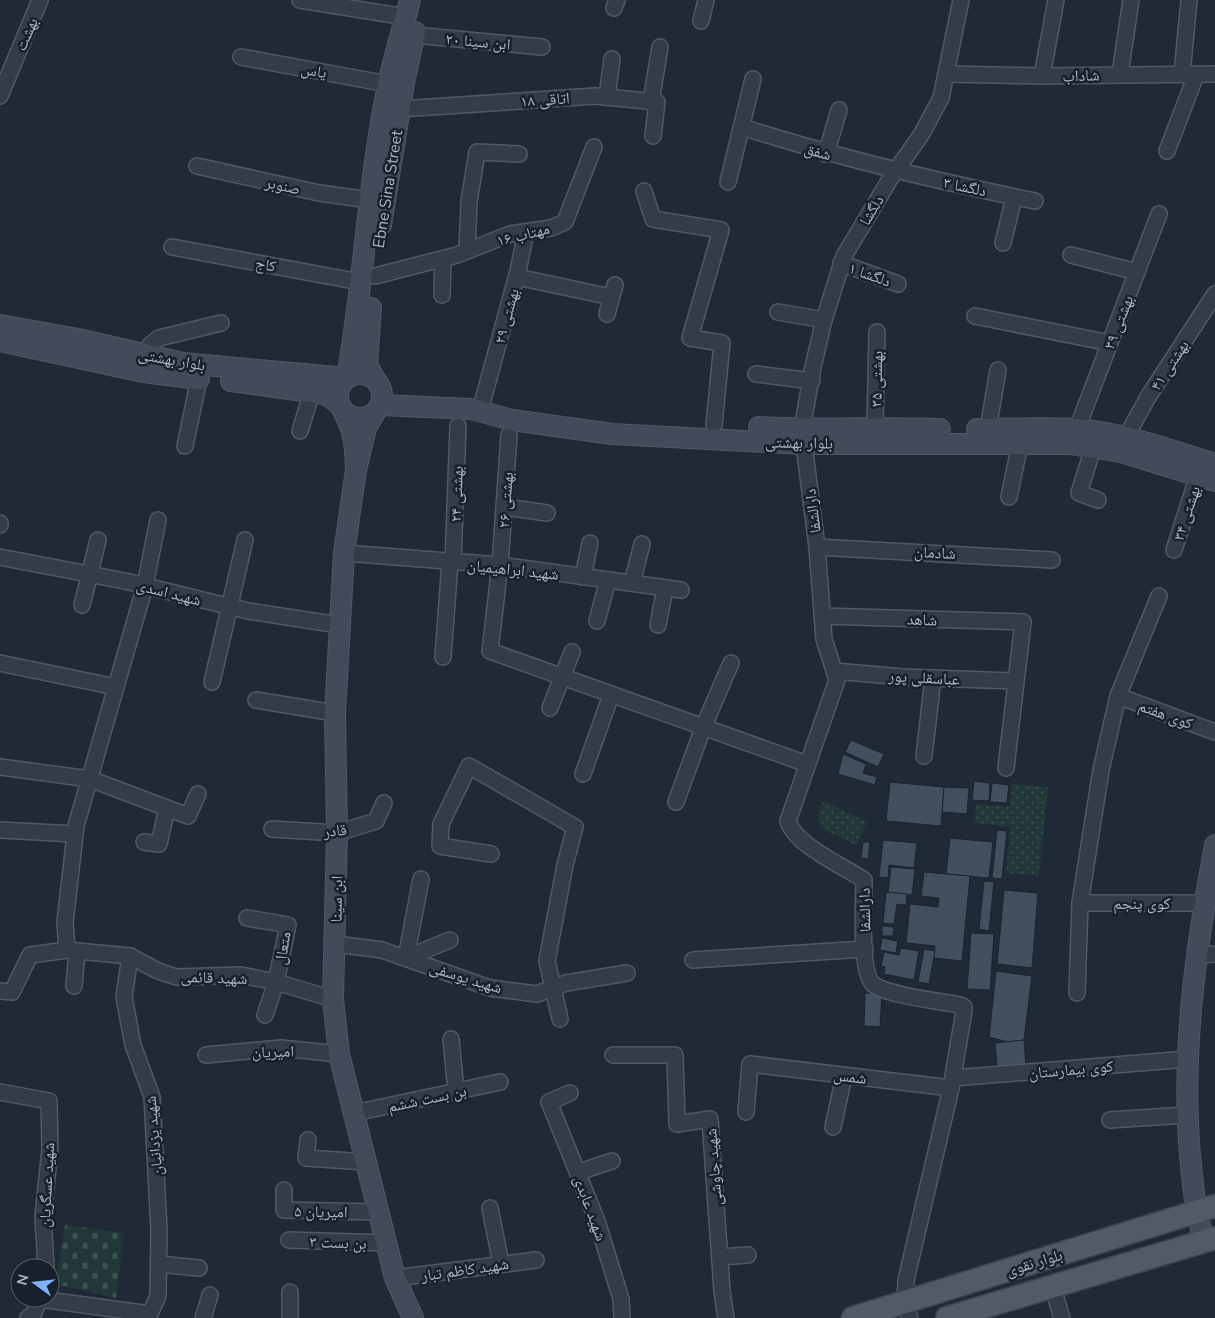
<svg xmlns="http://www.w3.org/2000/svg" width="1215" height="1318" font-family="'Nunito Sans','Noto Naskh Arabic',sans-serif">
<defs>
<pattern id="green-dots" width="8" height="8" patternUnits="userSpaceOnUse" patternTransform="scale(1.25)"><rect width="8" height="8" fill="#223738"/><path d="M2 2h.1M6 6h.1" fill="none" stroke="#3f5253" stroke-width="1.8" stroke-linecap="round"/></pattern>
<pattern id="cemetery-stones" width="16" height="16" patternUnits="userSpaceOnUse" patternTransform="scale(1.25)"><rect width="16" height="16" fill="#223738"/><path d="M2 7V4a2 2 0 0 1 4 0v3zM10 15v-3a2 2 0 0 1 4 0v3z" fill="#3f5253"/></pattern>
</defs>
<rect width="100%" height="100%" fill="#1f2a36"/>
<g fill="url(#green-dots)">
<polygon points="1012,784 1048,787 1039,876 1006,873 1010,827 974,823 976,804 1010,807"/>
<path d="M 824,801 L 867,822 L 856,845 L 819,827 C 818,818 817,807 824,801 Z"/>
</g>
<polygon fill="url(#cemetery-stones)" points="65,1225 124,1233 116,1298 55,1284"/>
<g fill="#424f5e" stroke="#1a232d">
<polygon points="851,740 884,754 878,767 845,752"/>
<polygon points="843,754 866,764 863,773 877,777 875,785 838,774"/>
<polygon points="974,781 990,783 989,801 972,800"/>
<polygon points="890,782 944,787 941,826 886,821"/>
<polygon points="992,783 1009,785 1007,803 990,802"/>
<polygon points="944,787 969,788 967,814 942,812"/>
<polygon points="997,830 1007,831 1002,879 992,878"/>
<polygon points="950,838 993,842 989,878 946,874"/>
<polygon points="883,840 917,843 914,868 889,865 888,878 879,877"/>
<polygon points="863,842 870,842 868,859 861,858"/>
<polygon points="891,867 915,869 912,895 888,893"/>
<polygon points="924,872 970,876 962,961 934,958 935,946 906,943 910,904 938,907 939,898 921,896"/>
<polygon points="984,881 994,882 989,931 979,929"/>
<polygon points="1004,890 1038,893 1032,968 997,964"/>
<polygon points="886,892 907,894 906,905 897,904 894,924 883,923"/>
<polygon points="882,926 894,927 893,936 882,936"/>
<polygon points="971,933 994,934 990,990 967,989"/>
<polygon points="882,938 898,941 896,953 880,950"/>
<polygon points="901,948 919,951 914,980 884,974 885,967 881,966 884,952 899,955"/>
<polygon points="924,949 935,951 929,984 918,982"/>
<polygon points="996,971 1032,976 1024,1040 1008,1042 989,1037"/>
<polygon points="865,993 882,994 880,1027 864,1026"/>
<polygon points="1024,1040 1026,1065 997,1067 995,1043"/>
</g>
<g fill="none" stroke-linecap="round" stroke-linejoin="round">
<g stroke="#505965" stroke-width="18">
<g id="minor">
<polyline points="300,0 406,17"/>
<polyline points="614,8 617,0"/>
<polyline points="701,21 706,0"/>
<polyline points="414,35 542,47"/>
<polyline points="241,57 388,84"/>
<polyline points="946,74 1042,76 1215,74"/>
<polyline points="1120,74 1131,0"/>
<polyline points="1182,74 1189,0"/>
<polyline points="1042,76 1056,0"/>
<polyline points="0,96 40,0"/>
<polyline points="607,97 612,59"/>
<polyline points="651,102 660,47"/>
<polyline points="400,109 595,96 657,102 653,136"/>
<path d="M 742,127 C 839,158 936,181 1035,201"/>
<polyline points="1167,151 1196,75"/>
<polyline points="826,154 839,110"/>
<polyline points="197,166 319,193 370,200"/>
<polyline points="728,182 753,79"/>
<polyline points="644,191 653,219 721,230 690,338 722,343 714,425"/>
<polyline points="1003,243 1014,197"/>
<polyline points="172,247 360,282"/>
<polyline points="467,251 469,202 477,152 519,154"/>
<polyline points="1071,255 1137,272"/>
<polyline points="841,263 898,284"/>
<polyline points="375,276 457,255 510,234 551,228 565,222 594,147"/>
<polyline points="517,277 611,297"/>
<polyline points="442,295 443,259"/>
<polyline points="778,312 824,320"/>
<polyline points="607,314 615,285"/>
<polyline points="975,316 1110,343"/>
<polyline points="147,355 150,345 159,338 221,323"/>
<polyline points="756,374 812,381"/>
<polyline points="483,400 518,271 526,232"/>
<polyline points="875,427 877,332"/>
<polyline points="988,429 998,370"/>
<polyline points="1077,429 1159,214"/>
<polyline points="300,431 312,392"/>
<polyline points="509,435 500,565 490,651 807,764"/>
<polyline points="1126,437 1148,397 1215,294"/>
<polyline points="185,446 199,379"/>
<polyline points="1093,448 1079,493 1098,500"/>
<polyline points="1009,497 1020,444"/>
<polyline points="505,507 547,513"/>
<polyline points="0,525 0,523"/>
<polyline points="817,547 1052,560"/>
<polyline points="1174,550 1198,475"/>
<polyline points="344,553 500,565 681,590"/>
<polyline points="0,557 125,581 248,611 339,625"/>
<polyline points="453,563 458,426"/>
<polyline points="583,577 590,543"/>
<polyline points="632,583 642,544"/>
<polyline points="82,605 98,540"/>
<polyline points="822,616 1023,622 1006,768"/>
<polyline points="597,621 608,580"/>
<polyline points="658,625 665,588"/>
<polyline points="443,657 450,562"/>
<polyline points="0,663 116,687"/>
<polyline points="834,671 903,677 1014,681"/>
<polyline points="212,682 245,540"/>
<polyline points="1118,696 1215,732"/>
<polyline points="256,700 335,713"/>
<polyline points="550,708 572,652"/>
<polyline points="924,756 933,678"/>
<polyline points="0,767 90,779 188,816 198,794"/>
<polyline points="583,774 611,695"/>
<polyline points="676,802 703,728 731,663"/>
<polyline points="272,829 337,833 376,821 384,803"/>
<polyline points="0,830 75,834"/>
<polyline points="144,842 159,844 167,808"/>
<polyline points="491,854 440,846 441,824 469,766 575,827 565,865 547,961 560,1019"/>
<polyline points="421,879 406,958 450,940"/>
<polyline points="1080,903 1204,903"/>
<polyline points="247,918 288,925 276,982 265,1015"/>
<polyline points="336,944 382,950 490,988 537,994 566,983 627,973"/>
<polyline points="67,950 65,922 76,826 145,586 158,520"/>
<polyline points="1197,955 1215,954"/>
<polyline points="130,956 124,997 133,1045 152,1097 159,1230 158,1296 148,1318"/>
<polyline points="693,960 865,949"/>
<polyline points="74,986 77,951"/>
<polyline points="0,991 12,992 30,955 67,950 130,956 158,971 176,977 241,975 276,982 333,999"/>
<polyline points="1077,993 1080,903 1101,770 1118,696 1159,596"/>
<polyline points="451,1039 456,1091"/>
<polyline points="206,1055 281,1048 339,1054"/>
<polyline points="613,1055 675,1055 677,1124 710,1119 722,1291 726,1318"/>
<polyline points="953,1078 1188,1059"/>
<polyline points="0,1092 49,1101 50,1149 43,1216 46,1268"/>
<polyline points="570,1093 549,1102 597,1221 621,1299 622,1318"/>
<polyline points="746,1112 750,1064 951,1088"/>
<polyline points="354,1113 500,1082"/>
<polyline points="1110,1120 1186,1115"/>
<polyline points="833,1127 844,1076"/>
<polyline points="308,1140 306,1158 366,1162"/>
<polyline points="579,1172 612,1161"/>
<polyline points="284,1190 284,1210 378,1212"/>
<polyline points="490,1208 501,1264"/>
<polyline points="289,1240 386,1243"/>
<polyline points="720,1257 748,1255"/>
<polyline points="159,1264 199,1268"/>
<polyline points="395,1278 536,1260"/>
<polyline points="1053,1288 1062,1318"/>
<polyline points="40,1299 150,1314"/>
<polyline points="28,1318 33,1315 40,1298"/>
<polyline points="203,1318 210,1295"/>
<polyline points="290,1318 290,1292"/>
<path d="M 910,1318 L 905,1302 L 906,1280 L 951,1088 L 964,1011 L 964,1007 L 960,1005 C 939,1001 890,996 874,985 C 859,974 864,899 864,880 C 843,866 794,844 788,821 L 837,680 L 824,639 L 817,547 L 802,429 L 813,367 L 824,320 L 844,256 L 890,179 L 921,135 L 941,98 L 961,0"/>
</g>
</g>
<g stroke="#505965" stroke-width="22">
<g id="secondary">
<polyline points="381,225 404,83 415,32"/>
<polyline points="371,308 367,365 375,379"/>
<path d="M 0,325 L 78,339 L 183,363 L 347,378 C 364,281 368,181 388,85 C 394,56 403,28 410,0"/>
<polyline points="0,341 143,372 199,379"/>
<circle cx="360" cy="396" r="22"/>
<polyline points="231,381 325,394 338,403"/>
<polyline points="381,405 471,409 512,420 612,434 804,444 1070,444 1121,452 1215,481"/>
<path d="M 343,411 C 355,432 355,446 356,470 L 366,428 L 374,414"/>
<path d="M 759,427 C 820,430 880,427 940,429"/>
<path d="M 977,429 C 1010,429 1044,427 1077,429 C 1124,433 1170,450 1215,464"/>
<polyline points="356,470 344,553 335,713 337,833 333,999 339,1054 395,1278 413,1318"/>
<path d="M 1204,1241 C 1195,1211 1193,1186 1190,1155 C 1181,1051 1196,947 1215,845"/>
</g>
</g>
<g stroke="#3c4550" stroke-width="25">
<g id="primary">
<polyline points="853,1318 1215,1206"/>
<polyline points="947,1318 1215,1238"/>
</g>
</g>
<use href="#minor" stroke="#333c47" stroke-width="15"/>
<use href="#secondary" stroke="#414b5a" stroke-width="20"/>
<use href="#primary" stroke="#515b67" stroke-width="22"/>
</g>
<g text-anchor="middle" stroke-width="5" stroke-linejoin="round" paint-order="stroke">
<g font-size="16" fill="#adb6c4" stroke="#18212b">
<text transform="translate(26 34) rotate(-67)" y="6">بهشت</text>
<text transform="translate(478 41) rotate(5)" y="6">ابن سینا ۲۰</text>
<text transform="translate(314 70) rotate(10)" y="6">یاس</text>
<text transform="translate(1081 75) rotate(-2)" y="6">شاداب</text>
<text transform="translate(545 99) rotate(-4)" y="6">اتاقی ۱۸</text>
<text transform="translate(818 151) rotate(16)" y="6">شفق</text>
<text transform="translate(283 185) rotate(12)" y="6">صنوبر</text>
<text transform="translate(965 186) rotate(12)" y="6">دلگشا ۳</text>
<text transform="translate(387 189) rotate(-81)" y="6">Ebne Sina Street</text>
<text transform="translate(871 210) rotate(-59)" y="6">دلگشا</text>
<text transform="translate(523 234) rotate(-14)" y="6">مهتاب ۱۶</text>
<text transform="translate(266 264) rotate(11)" y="6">کاج</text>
<text transform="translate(870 274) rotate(20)" y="6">دلگشا ۱</text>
<text transform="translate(506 316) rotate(-75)" y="6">بهشتی ۲۹</text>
<text transform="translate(1118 322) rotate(-69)" y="6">بهشتی ۳۹</text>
<text transform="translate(172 359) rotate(10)" y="6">بلوار بهشتی</text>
<text transform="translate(1169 365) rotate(-57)" y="6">بهشتی ۴۱</text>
<text transform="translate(876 379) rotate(-89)" y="6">بهشتی ۳۵</text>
<text transform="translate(799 442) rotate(1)" y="6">بلوار بهشتی</text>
<text transform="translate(456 494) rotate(-88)" y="6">بهشتی ۲۴</text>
<text transform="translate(505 500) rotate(-86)" y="6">بهشتی ۲۶</text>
<text transform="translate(812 511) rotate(-97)" y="6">دارالشفا</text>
<text transform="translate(1186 513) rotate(-72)" y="6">بهشتی ۳۴</text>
<text transform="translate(935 552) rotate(3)" y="6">شادمان</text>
<text transform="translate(513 569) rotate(6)" y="6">شهید ابراهیمیان</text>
<text transform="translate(169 592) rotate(14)" y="6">شهید اسدی</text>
<text transform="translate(922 619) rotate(2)" y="6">شاهد</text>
<text transform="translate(924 677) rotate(3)" y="6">عباسقلی پور</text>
<text transform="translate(1166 714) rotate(20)" y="6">کوی هفتم</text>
<text transform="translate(335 830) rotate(-6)" y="6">قادر</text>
<text transform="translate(336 899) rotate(-89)" y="6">ابن سینا</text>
<text x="1142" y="909">کوی پنجم</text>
<text transform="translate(864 910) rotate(-91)" y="6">دارالشفا</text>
<text transform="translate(282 948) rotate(-80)" y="6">متعال</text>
<text transform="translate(214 977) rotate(2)" y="6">شهید قائمی</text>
<text transform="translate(466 977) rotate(17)" y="6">شهید یوسفی</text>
<text transform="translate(273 1051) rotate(-1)" y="6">امیریان</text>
<text transform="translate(1071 1069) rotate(-5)" y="6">کوی بیمارستان</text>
<text transform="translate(850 1076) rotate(7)" y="6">شمس</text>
<text transform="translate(427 1098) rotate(-12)" y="6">بن بست ششم</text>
<text transform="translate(153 1136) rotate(-95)" y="6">شهید یزدانیان</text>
<text transform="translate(713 1167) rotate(-94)" y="6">شهید چاوشی</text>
<text transform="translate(46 1185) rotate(-87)" y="6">شهید عسگریان</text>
<text transform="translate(591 1208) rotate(70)" y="6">شهید عابدی</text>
<text transform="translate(321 1211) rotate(1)" y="6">امیریان ۵</text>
<text transform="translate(338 1242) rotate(2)" y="6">بن بست ۳</text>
<text transform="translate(1034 1262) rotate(-17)" y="6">بلوار نقوی</text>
<text transform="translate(465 1269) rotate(-8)" y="6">شهید کاظم تبار</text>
</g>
</g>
<g transform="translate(35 1283) rotate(285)"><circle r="24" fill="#18212b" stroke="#545d68"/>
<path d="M0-4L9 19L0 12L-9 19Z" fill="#7fb1f7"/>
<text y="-8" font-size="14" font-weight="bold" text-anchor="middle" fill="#adb6c4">N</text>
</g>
</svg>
